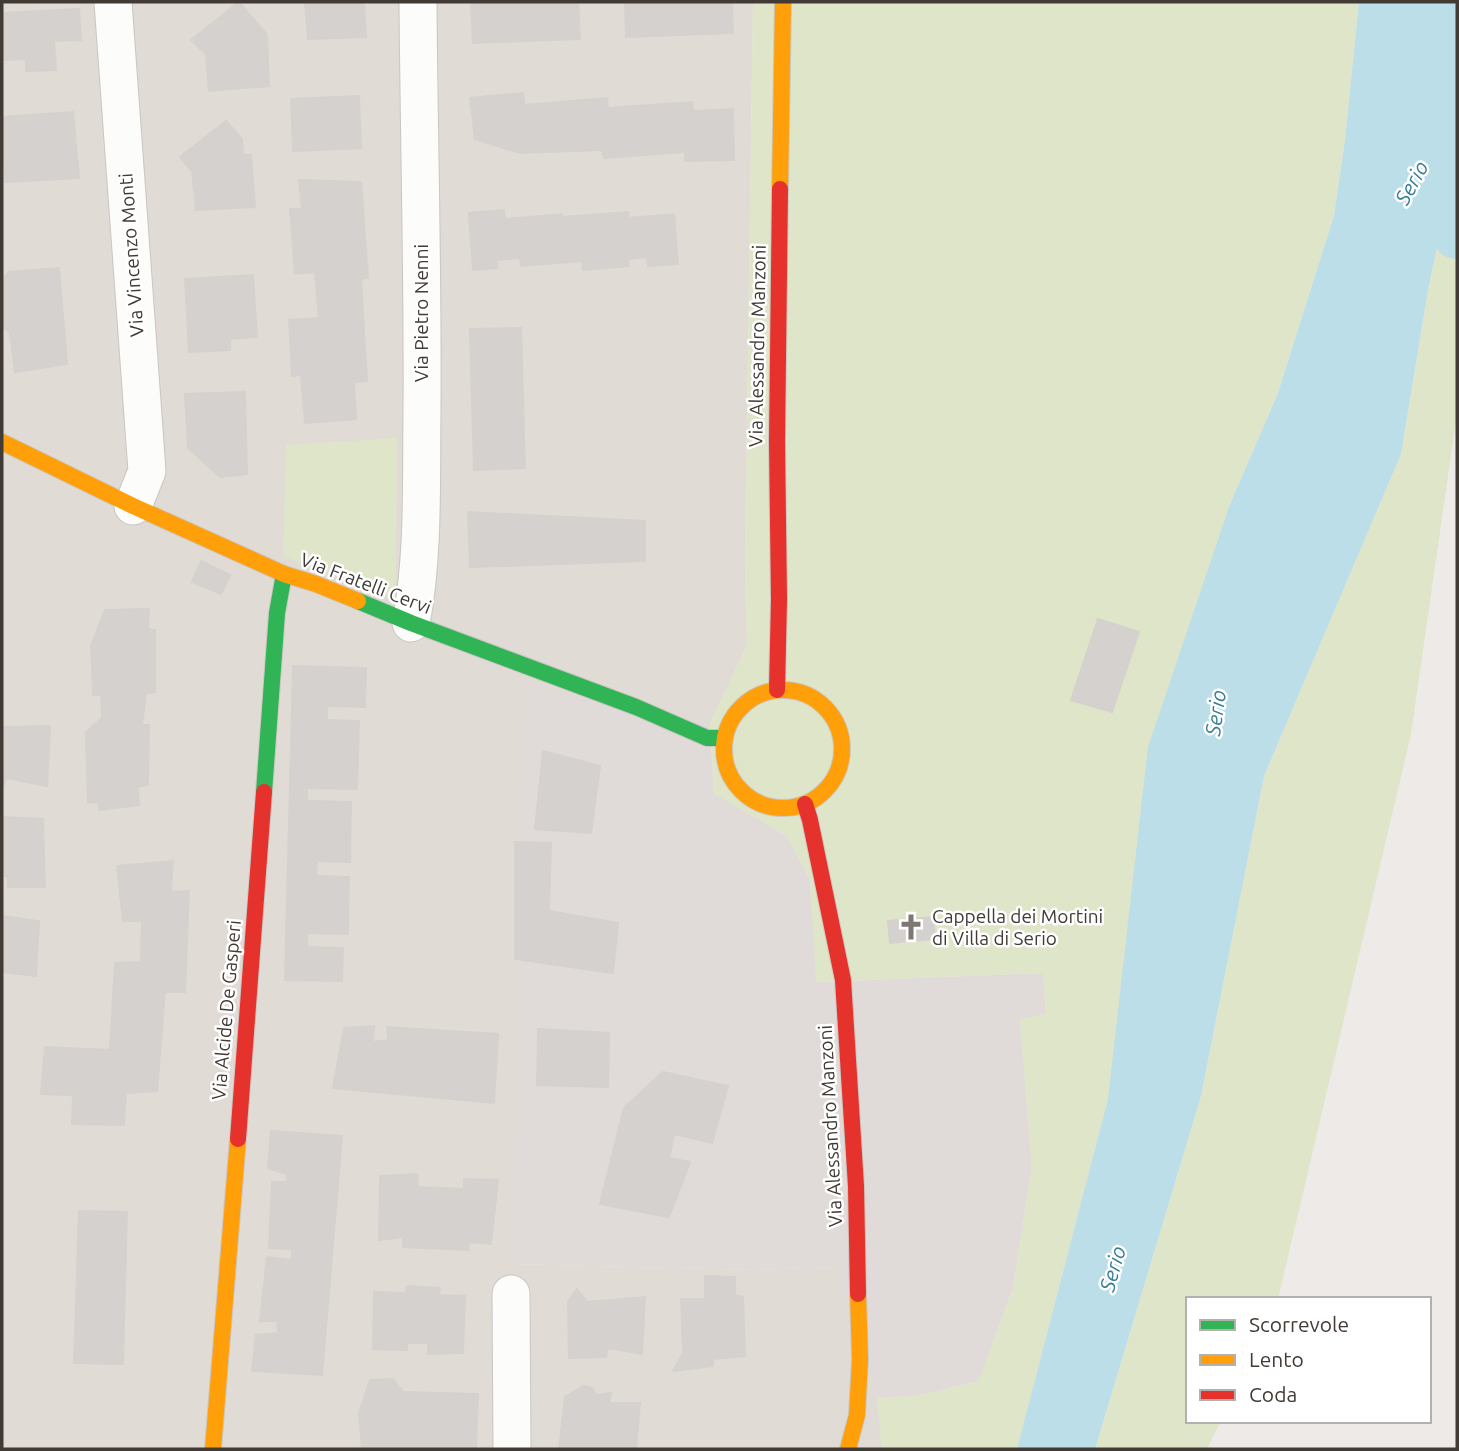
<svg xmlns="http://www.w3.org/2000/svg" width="1459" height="1451" font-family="Ubuntu,sans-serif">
<rect width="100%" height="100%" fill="#edeae7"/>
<polygon fill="#e1dbd5" points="2,2 753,2 745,562 747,646 710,723 512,1264 756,1270 836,1267 877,1398 882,1449 2,1449"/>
<polygon fill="#e0dbd8" points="525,686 710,723 714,793 787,836 810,879 817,982 1043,973 1046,1014 1020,1020 1032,1167 1013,1288 979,1381 917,1396 877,1398 835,1267 756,1270 512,1264"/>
<g fill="#dfe5c9">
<polygon points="753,2 1359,2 1345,140 1334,216 1277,396 1230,504 1108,1099 1017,1449 882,1449 877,1398 917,1396 979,1381 1013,1288 1032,1167 1020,1020 1046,1013 1043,973 816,982 810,879 787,836 714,794 710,723 747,646 745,562"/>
<polygon points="1457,149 1457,413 1411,734 1278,1299 1188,1299 1188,1421 1221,1421 1207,1449 1095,1449 1201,1096 1264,776 1401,454 1428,290"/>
<polygon points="397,438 396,598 283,556 286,445"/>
</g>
<polygon fill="#bbdee8" points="1359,2 1457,2 1457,149 1428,290 1401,454 1264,776 1201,1096 1095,1449 1017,1449 1108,1099 1148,747 1230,504 1277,396 1334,216 1345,140"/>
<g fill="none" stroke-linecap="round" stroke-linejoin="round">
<polyline stroke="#bbdee8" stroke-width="52" points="1435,143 1457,233"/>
</g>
<g fill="#d5d1ce" stroke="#d5d1cd" stroke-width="2">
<polygon points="239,2 267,35 269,86 209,91 206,54 191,40"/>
<polygon points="305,2 364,2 366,37 308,39"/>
<polygon points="471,2 578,2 580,39 473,43"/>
<polygon points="625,2 732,2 733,33 626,37"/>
<polygon points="79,9 81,40 54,41 56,70 26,71 26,59 2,60 2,13"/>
<polygon points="523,93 524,105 607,98 608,108 692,102 693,111 733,109 734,160 685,161 685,152 604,158 602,150 520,153 475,139 470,98"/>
<polygon points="359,96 361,148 293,151 291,99"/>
<polygon points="73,112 79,178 5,182 2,117"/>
<polygon points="226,121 242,139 243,155 251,155 255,207 196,210 192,171 180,157"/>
<polygon points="299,180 361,182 368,278 361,279 367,381 354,382 356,419 305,423 301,375 292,376 289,320 319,318 315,272 295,274 290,209 302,209"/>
<polygon points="504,210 505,219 562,214 562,217 628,212 629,218 674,214 678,264 648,266 647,257 628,259 628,266 583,270 582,261 521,266 520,258 497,260 497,268 473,270 469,213"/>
<polygon points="59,268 67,364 15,372 10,333 2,326 2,280 9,272"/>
<polygon points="253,275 257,337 230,339 230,350 189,352 185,279"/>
<polygon points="521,328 525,468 474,470 470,329"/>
<polygon points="245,392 247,474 220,477 188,448 185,394"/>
<polygon points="468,512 645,521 645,561 470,567"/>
<polygon points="201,561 230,575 221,594 192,582"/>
<polygon points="149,609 148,629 155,630 155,692 146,693 142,725 149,725 148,785 138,787 139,805 99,810 99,802 88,803 86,732 102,718 101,695 93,695 91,646 105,610"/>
<polygon points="1098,619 1139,632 1112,712 1071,700"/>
<polygon points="293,666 366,668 365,707 327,706 327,720 359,721 357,789 307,788 307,801 351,802 350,862 317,861 316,876 349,877 348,934 307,933 307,947 343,948 342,981 285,980"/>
<polygon points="50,726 47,786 6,778 2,790 2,727"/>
<polygon points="543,751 600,766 591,833 535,829"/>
<polygon points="2,817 43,819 45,887 8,887 8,876 2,876"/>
<polygon points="515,842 551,843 549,911 618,923 613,973 515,959"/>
<polygon points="173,861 171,892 189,891 185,992 165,992 157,1091 126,1093 124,1125 72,1124 73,1095 41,1094 45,1047 110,1050 115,963 141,962 142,921 123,921 117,866"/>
<polygon points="2,916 39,921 36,976 2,972"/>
<polygon points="933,917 935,939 890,943 888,921"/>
<polygon points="374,1026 373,1042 388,1040 387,1027 498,1034 494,1103 333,1088 344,1028"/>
<polygon points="538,1029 609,1033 608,1087 537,1085"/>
<polygon points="663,1072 728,1086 712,1143 674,1134 669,1158 690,1162 669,1217 600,1204 624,1108"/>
<polygon points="271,1131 342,1136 322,1375 252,1371 256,1335 278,1333 277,1321 260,1321 267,1257 292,1260 292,1249 269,1248 272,1182 287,1182 287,1174 268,1168"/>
<polygon points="417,1174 418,1187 464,1189 464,1179 498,1180 491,1244 469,1242 468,1250 403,1247 403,1237 379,1240 380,1176"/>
<polygon points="79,1211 127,1212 123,1364 74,1363"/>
<polygon points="705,1276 735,1277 735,1296 743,1297 745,1356 713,1359 713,1366 673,1371 683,1353 681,1299 705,1299"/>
<polygon points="407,1286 440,1288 439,1295 465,1296 463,1353 428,1354 428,1343 407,1343 407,1350 373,1349 374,1292 406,1293"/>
<polygon points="577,1289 587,1302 645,1297 642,1354 608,1348 606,1357 569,1358 568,1302"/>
<polygon points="393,1379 403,1392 478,1394 476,1449 362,1449 359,1413 370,1380"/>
<polygon points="583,1386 592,1388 596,1395 611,1393 609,1403 640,1403 636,1449 559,1449 565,1397"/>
</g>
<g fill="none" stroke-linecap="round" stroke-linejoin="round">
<g stroke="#c9c6c3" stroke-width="39">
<g id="street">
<polyline points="113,2 147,471 133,506"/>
<path d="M 411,623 C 424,554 421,482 422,411 C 423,275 419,138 418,2"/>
<polyline points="511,1294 512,1449"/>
</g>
</g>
<g stroke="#cdc7c1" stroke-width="18">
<g id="fast">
<polyline points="358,601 411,623 636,707 707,738 724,738"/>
<polyline points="264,792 277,613 284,574"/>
</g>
</g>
<g stroke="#cdc7c1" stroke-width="18">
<g id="slow">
<polyline points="780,189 783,2"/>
<polyline points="2,442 133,506 284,574 316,584 358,601"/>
<circle cx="783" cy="749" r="59"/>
<polyline points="213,1449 238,1139"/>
<polyline points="848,1449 857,1415 860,1359 858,1294"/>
</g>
</g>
<g stroke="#cdc7c1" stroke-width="18">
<g id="jam">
<polyline points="777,690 779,599 777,442 780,189"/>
<polyline points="805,804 810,820 843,980 856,1186 858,1294"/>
<polyline points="238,1139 264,792"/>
</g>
</g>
<use href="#street" stroke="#fcfcfb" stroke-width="37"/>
<use href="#fast" stroke="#30b455" stroke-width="16"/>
<use href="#slow" stroke="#ff9f0a" stroke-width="16"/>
<use href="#jam" stroke="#e5322d" stroke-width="16"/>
</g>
<defs>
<g id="church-bare" transform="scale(2.1)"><path d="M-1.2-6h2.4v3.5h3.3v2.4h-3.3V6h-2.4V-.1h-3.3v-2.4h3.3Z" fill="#7e7873" stroke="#fff" stroke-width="2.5" paint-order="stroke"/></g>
</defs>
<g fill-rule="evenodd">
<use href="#church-bare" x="911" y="927"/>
</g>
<g text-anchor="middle" stroke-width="5" stroke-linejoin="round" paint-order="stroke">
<g font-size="19" fill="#423a35" stroke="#fff">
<text transform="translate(131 255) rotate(-94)" y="7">Via Vincenzo Monti</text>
<text transform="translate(421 313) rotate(-90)" y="7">Via Pietro Nenni</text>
<text transform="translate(757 346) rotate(-89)" y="7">Via Alessandro Manzoni</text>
<text transform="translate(366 583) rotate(21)" y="7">Via Fratelli Cervi</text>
<text transform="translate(226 1010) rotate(-85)" y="7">Via Alcide De Gasperi</text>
<text transform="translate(830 1126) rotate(-93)" y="7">Via Alessandro Manzoni</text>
</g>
<g font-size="19" fill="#423a35" stroke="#fff" text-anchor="start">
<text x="932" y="923">Cappella dei Mortini<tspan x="932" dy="22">di Villa di Serio</tspan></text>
</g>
<g font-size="21" font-style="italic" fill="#367e93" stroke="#fff">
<text transform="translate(1412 183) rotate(-61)" y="7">Serio</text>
<text transform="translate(1216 713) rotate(-82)" y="7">Serio</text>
<text transform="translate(1113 1269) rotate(-74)" y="7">Serio</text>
</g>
</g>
<rect width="1459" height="1451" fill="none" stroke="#423a35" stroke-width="7"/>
<rect x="1186" y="1297" width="245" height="126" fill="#ffffff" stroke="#b3b0ae" stroke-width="2"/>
<rect x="1200" y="1320" width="35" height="10" fill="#30b455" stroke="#b3b0ae" stroke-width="2"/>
<text x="1249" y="1332" font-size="21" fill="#423a35">Scorrevole</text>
<rect x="1200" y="1355" width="35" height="10" fill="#ff9f0a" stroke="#b3b0ae" stroke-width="2"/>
<text x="1249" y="1367" font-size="21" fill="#423a35">Lento</text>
<rect x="1200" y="1390" width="35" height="10" fill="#e5322d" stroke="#b3b0ae" stroke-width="2"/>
<text x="1249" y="1402" font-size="21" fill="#423a35">Coda</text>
</svg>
